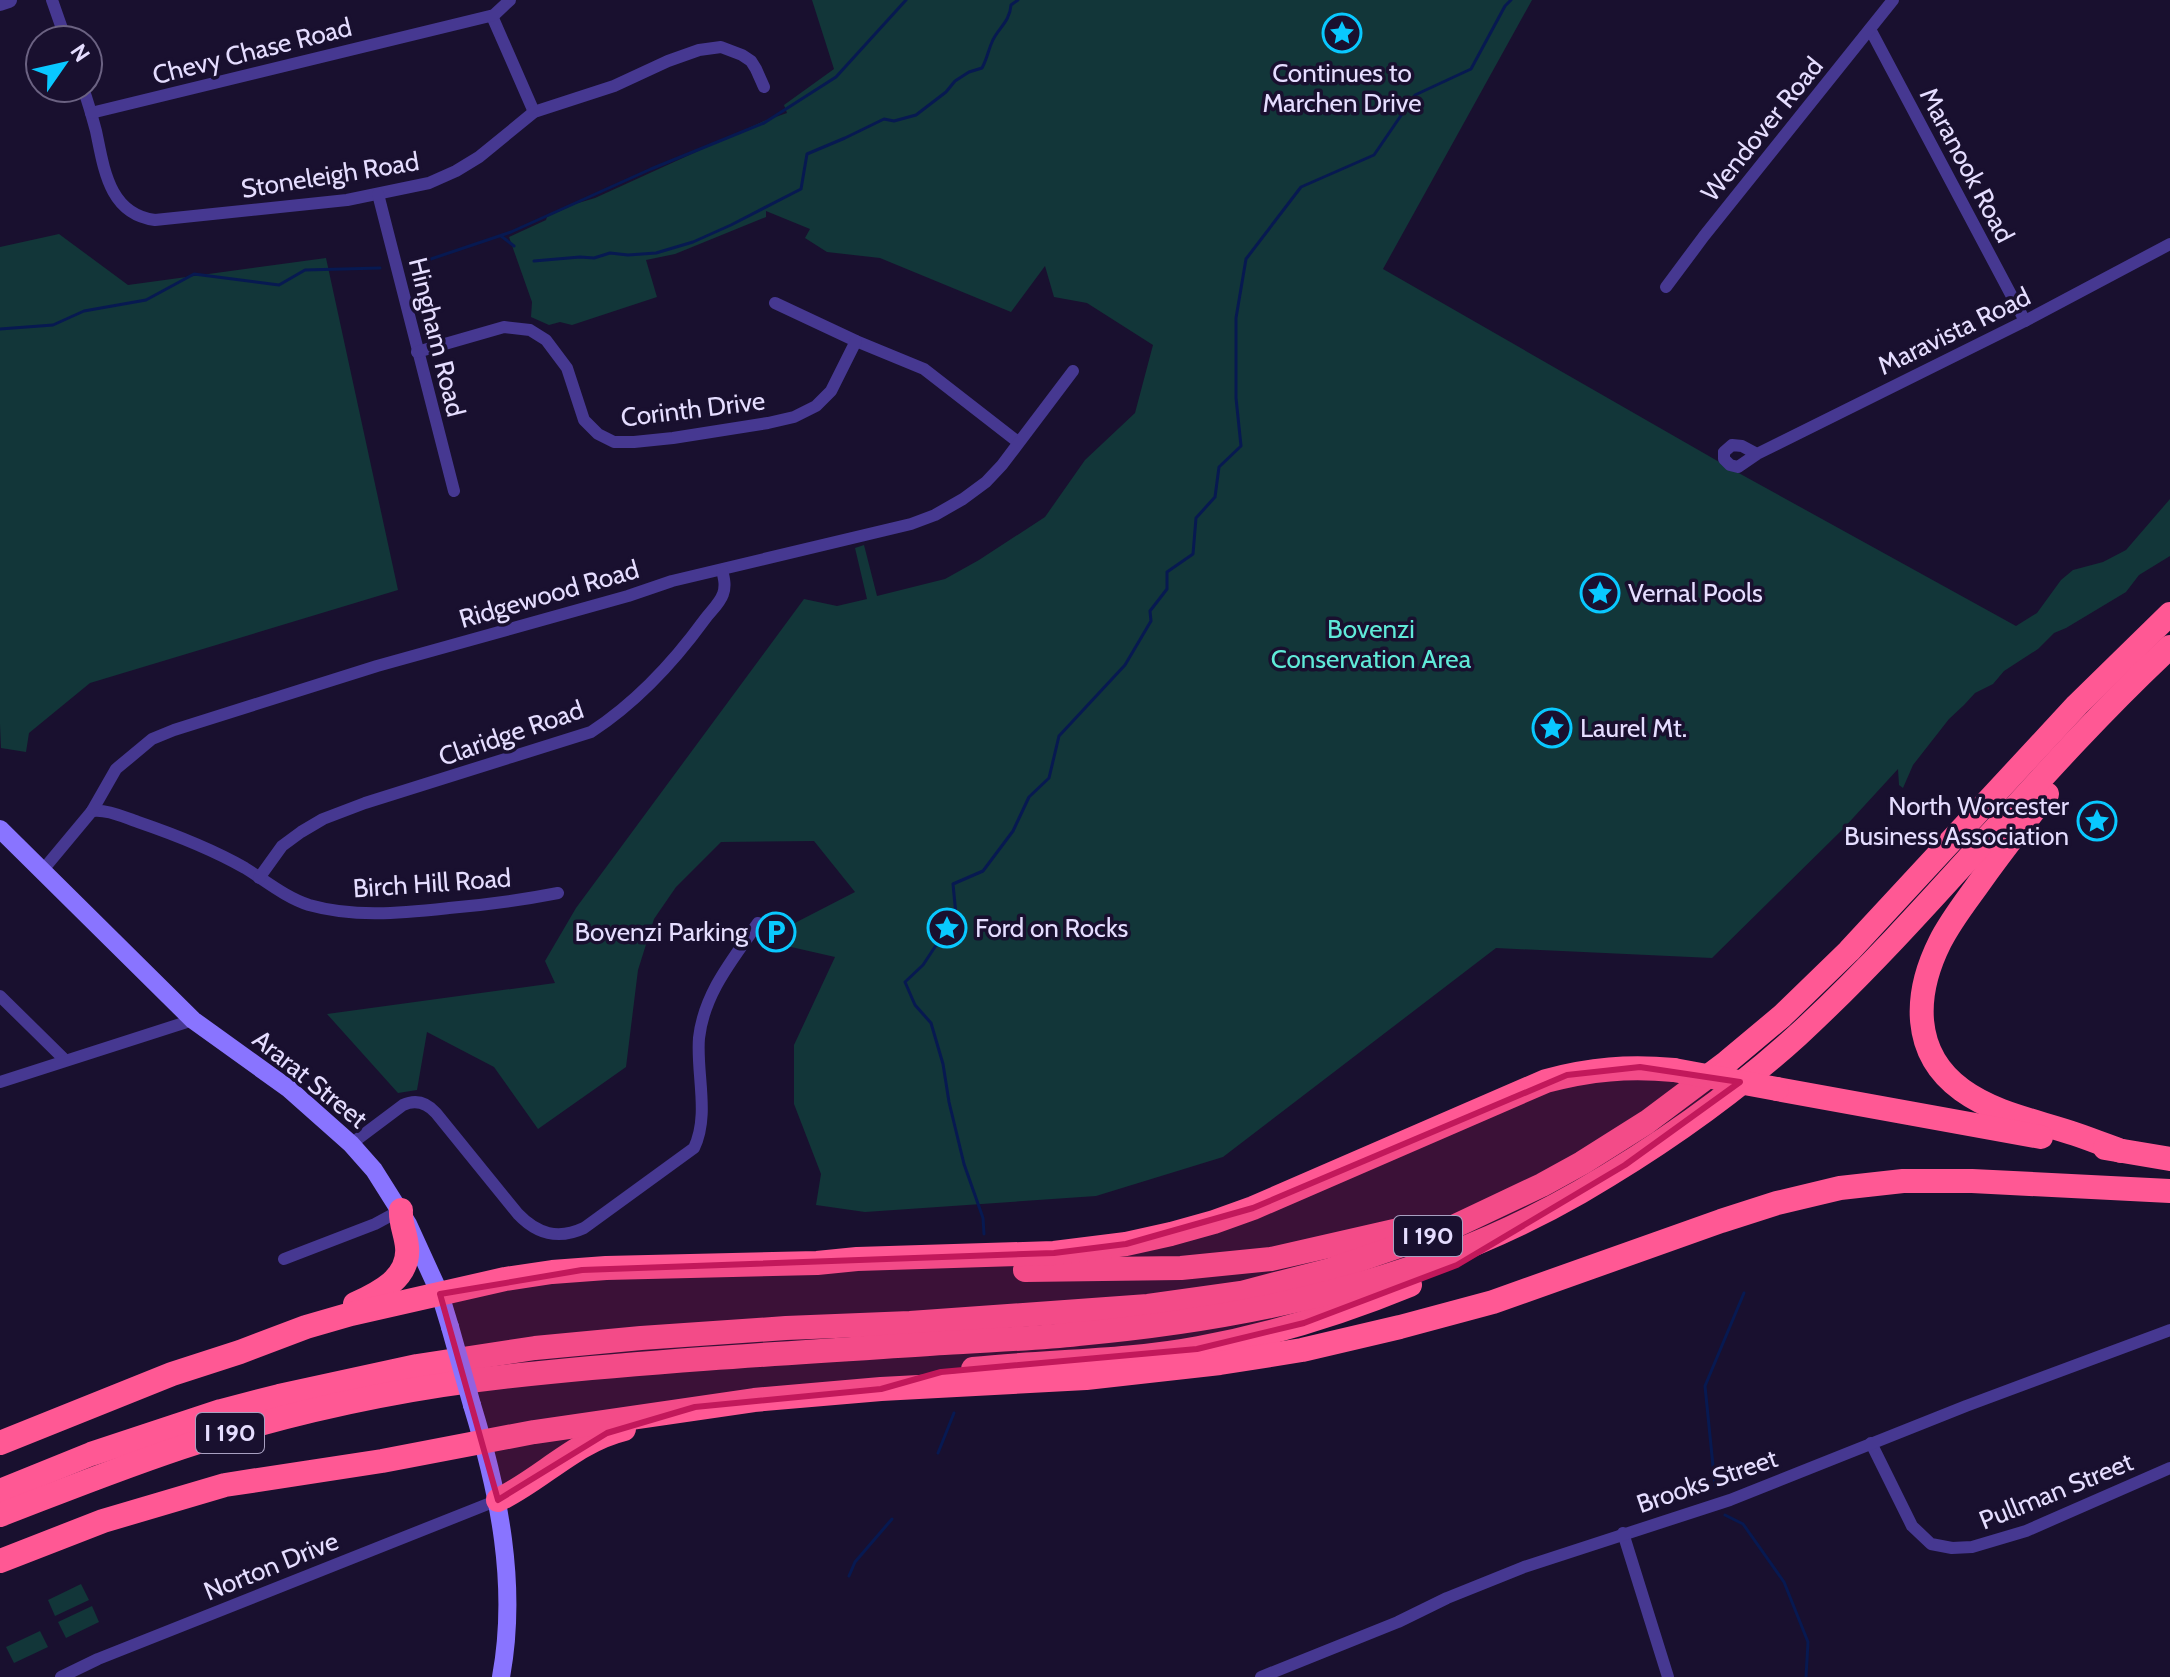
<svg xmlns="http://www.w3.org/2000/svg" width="2170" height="1677" font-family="Cabin,sans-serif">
<rect width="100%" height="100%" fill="#19102f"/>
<g fill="#123639">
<polygon points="812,0 1532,0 1383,269 1735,471 2016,626 2037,613 2061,580 2073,570 2103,562 2126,550 2170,499 2170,556 2139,575 2126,592 2066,628 2054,633 2038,649 2004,671 1993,684 1975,693 1964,705 1949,719 1913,765 1903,788 1899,785 1898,769 1842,830 1712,958 1496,948 1223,1157 1096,1196 865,1212 816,1205 821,1174 794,1104 794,1045 835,957 778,944 785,934 787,927 855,892 814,841 721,842 676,887 654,919 638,970 626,1067 538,1129 494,1067 427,1032 417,1090 398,1093 327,1014 555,983 545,961 576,908 804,599 837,606 867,599 855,548 864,545 877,596 945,579 979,560 1045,517 1085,460 1135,413 1153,345 1087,303 1054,297 1045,266 1011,312 880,258 827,252 805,238 810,229 766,211 766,217 675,254 646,260 657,297 572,325 560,322 549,325 531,317 532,302 509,237 546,220 547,217 575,204 595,198 764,121 787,113 784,105 834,69"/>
<polygon points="59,234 128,285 326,258 398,590 90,683 29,733 26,752 1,748 0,724 0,247"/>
<polygon points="81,1584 89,1600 55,1616 48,1600"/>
<polygon points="92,1606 99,1622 66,1638 58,1622"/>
<polygon points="40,1631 48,1647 14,1663 6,1647"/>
</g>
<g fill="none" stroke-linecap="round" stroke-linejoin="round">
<g stroke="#071951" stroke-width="3">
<polyline points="501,236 514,246"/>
<path d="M 534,261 L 580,257 L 594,258 L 610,253 L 628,255 L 656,253 L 693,242 L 731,225 L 801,189 L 807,154 L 845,138 L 884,119 L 894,121 L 916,115 L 946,92 L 955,81 L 969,72 L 982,68 C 987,59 988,51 992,42 C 997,29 1010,22 1011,5 L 1018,0"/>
<polyline points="416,264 511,232 651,169 764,123 836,77 906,0"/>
<polyline points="0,329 53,325 84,311 146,300 194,274 279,285 305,270 380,268"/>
<polyline points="984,1234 983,1218 964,1164 949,1102 943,1064 931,1023 915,1005 905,982 923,965 956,915 953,884 983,871 1013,831 1029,797 1049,778 1059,736 1125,665 1151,621 1150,611 1167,589 1167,572 1193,554 1196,518 1215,497 1219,467 1241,446 1236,398 1236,318 1246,259 1301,187 1374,155 1415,95 1471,69 1505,6 1511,0"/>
<polyline points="938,1453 954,1413"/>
<polyline points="1715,1486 1705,1386 1744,1293"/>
<polyline points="1725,1515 1743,1524 1784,1582 1808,1642 1806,1677"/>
<polyline points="849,1576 855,1562 892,1519"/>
</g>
<g stroke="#463891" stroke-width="12">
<polyline points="52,0 66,40"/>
<polyline points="492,16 534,112"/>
<polyline points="1870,29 2025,321"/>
<path d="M 83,88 C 88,102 92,116 96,131 C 104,169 109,214 155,220 L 347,200 L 429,183 L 456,171 L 479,157 L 534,112 L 614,86 L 668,61 L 699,50 L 721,47 L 742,55 L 751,61 L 756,69 L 764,87"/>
<polyline points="91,113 494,15 510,0"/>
<polyline points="378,194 454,491"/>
<polyline points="1666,287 1704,236 1893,0"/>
<polyline points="775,303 856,341 924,369 1018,442"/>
<polyline points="417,352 504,327 530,330 546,340 567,368 584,420 598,434 614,442 634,442 673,438 768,423 794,417 816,406 831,391 856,341"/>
<polyline points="1757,454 1738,467 1730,465 1724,459 1724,452 1732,445 1742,446 1757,454 2025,321 2170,244"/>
<path d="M 92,811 C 107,809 123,817 138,822 C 176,835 210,848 245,868 C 266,881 285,897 309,905 C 355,918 401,913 449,908 C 485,905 522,900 558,893"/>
<polyline points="42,871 92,811 116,769 152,739 174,730 377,666 628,596 672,581 911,524 935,515 963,499 986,482 1002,465 1073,371"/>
<path d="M 259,878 L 282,846 L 301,832 L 323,819 L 365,803 L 591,732 C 637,702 673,663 705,619 C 711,611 720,603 723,594 C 726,586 724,578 722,570"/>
<polyline points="0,996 65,1060"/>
<polyline points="0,1082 193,1020"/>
<path d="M 351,1144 L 403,1105 C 416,1099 427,1103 436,1113 L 518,1214 C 537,1234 558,1240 584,1228 L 694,1148 C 710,1115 696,1073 699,1038 C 704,993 733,959 758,923"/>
<polyline points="284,1259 375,1224 401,1210"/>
<polyline points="1871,1443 1912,1526 1931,1544 1952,1548 1972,1547 2026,1531 2170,1468"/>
<polyline points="1623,1533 1668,1677"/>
<polyline points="61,1677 98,1659 498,1500"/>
<polyline points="1261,1677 1398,1622 1447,1598 1524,1567 1730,1500 1966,1406 2170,1330"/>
</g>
<polyline stroke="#463891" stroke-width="16" points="0,3 9,0"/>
<g stroke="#8974ff" stroke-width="18">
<polyline points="0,829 193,1020 289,1089 351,1144 374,1170 408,1224 440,1294 450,1327"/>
<path d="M 472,1405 C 499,1493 518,1585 501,1677"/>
</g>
<g stroke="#ff5894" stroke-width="24">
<path d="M 2047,794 C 2023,824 1999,855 1977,886 C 1964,904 1950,922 1940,942 C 1914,994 1911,1053 1962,1090 C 1995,1114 2037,1121 2075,1134 C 2090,1139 2105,1145 2121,1151"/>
<polyline points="1777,1089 2041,1137"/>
<polyline points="2105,1148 2170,1159"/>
<polyline points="1025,1270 1181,1268 1271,1259 1403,1229 1416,1229"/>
<path d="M 355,1304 C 379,1293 410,1278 407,1247 C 406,1234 400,1223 401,1210"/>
<path d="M 973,1369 C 1048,1361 1125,1362 1199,1348 C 1271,1335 1342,1313 1410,1285"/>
<path d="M 0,1443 L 172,1374 L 240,1352 L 306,1327 L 351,1314 L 505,1279 L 552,1272 L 606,1268 L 817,1263 L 857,1259 L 1054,1253 L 1126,1244 L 1171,1234 L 1214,1222 L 1253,1208 L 1546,1081 C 1591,1069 1628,1066 1674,1070"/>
<polyline points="0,1491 91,1454 221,1411 279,1396 417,1366 535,1348 641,1338 786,1328 910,1323 1148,1306 1241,1293 1330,1270 1451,1228 1542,1185 1582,1163 1647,1122 1727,1062 1782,1016 1849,951 2077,705 2170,614"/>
<path d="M 498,1500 C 542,1479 575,1441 624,1429"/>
<path d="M 0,1515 C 65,1490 129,1464 195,1443 C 302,1409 418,1385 530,1374 C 667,1360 806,1352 944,1343 C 989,1340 1034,1339 1078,1334 C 1254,1318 1425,1281 1580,1192 C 1656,1148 1733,1094 1798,1035 C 1930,913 2039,769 2170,647"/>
<polyline points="0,1561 103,1521 225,1485 382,1461 534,1432 754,1400 881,1389 1086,1378 1220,1363 1302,1350 1400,1327 1493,1302 1721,1221 1777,1203 1840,1188 1903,1181 1972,1181 2170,1191"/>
</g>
<polyline stroke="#8974ff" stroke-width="18" points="450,1327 472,1405"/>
<polyline stroke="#ff5894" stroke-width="24" points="1674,1070 1777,1089"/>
</g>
<path fill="#c2185b" fill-opacity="0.2" stroke="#c2185b" stroke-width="6" stroke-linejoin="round" d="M 1640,1067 L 1740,1082 L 1625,1165 L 1457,1265 L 1304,1323 L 1197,1349 L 941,1372 L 881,1389 L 695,1407 L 607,1433 L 498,1500 L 440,1294 L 582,1270 L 1054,1253 L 1126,1244 L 1253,1208 L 1567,1075 Z"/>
<defs>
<g id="sight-ring" transform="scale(2)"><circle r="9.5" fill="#19102f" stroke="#09c8ff" stroke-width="1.5"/><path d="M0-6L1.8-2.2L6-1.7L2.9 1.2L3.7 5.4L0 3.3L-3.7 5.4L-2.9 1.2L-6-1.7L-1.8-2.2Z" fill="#09c8ff"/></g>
<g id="parking-ring" transform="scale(2)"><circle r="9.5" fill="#19102f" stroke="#09c8ff" stroke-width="1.5"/><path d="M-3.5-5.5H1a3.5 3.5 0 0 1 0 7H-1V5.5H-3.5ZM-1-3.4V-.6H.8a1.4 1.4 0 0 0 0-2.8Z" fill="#09c8ff"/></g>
</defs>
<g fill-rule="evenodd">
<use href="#sight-ring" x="1342" y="33"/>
<use href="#sight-ring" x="1600" y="593"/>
<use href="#sight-ring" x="1552" y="728"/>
<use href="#sight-ring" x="2097" y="821"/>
<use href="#sight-ring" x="947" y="928"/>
<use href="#parking-ring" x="776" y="932"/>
</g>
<g text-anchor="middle" stroke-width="7" stroke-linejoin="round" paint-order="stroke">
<g fill="#19102f" stroke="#a8a0c1" stroke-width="2">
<rect x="1394" y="1216" width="68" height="40" rx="6"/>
<rect x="196" y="1413" width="68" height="40" rx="6"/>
</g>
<g font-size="24" font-weight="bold" fill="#e5ddff">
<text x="1428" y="1244">I 190</text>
<text x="230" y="1441">I 190</text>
</g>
<g font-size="26" fill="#e5ddff" stroke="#19102f">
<text transform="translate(252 51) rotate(-14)" y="9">Chevy Chase Road</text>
<text transform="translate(1762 129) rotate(-51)" y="9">Wendover Road</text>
<text transform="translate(1967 165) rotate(62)" y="9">Maranook Road</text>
<text transform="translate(330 175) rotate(-9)" y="9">Stoneleigh Road</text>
<text transform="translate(1954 331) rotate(-26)" y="9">Maravista Road</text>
<text transform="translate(437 337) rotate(76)" y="9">Hingham Road</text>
<text transform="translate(693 409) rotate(-7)" y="9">Corinth Drive</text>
<text transform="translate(549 594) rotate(-16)" y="9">Ridgewood Road</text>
<text transform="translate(511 733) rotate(-19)" y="9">Claridge Road</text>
<text transform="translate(432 883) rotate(-4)" y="9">Birch Hill Road</text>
<text transform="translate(310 1079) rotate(39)" y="9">Ararat Street</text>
<text transform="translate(1707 1481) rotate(-19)" y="9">Brooks Street</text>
<text transform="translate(2056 1491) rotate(-22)" y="9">Pullman Street</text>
<text transform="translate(271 1566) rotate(-22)" y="9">Norton Drive</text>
</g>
<g font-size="26" fill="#e5ddff" stroke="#19102f" text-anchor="start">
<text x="1342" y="82" text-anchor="middle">Continues to<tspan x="1342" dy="30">Marchen Drive</tspan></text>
<text x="1628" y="602">Vernal Pools</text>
<text x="1580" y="737">Laurel Mt.</text>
<text x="2069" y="815" text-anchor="end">North Worcester<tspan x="2069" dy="30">Business Association</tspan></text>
<text x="975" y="937">Ford on Rocks</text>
<text x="748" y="941" text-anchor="end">Bovenzi Parking</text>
</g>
<g font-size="26" fill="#5fead8" stroke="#19102f">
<text x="1371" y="638">Bovenzi<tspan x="1371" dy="30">Conservation Area</tspan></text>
</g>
</g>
<g transform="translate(64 64) rotate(56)"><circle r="38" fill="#19102f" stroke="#6b6282" stroke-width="2"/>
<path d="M0-6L14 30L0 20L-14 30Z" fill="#09c8ff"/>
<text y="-12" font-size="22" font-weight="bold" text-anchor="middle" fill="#e5ddff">N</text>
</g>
</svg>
